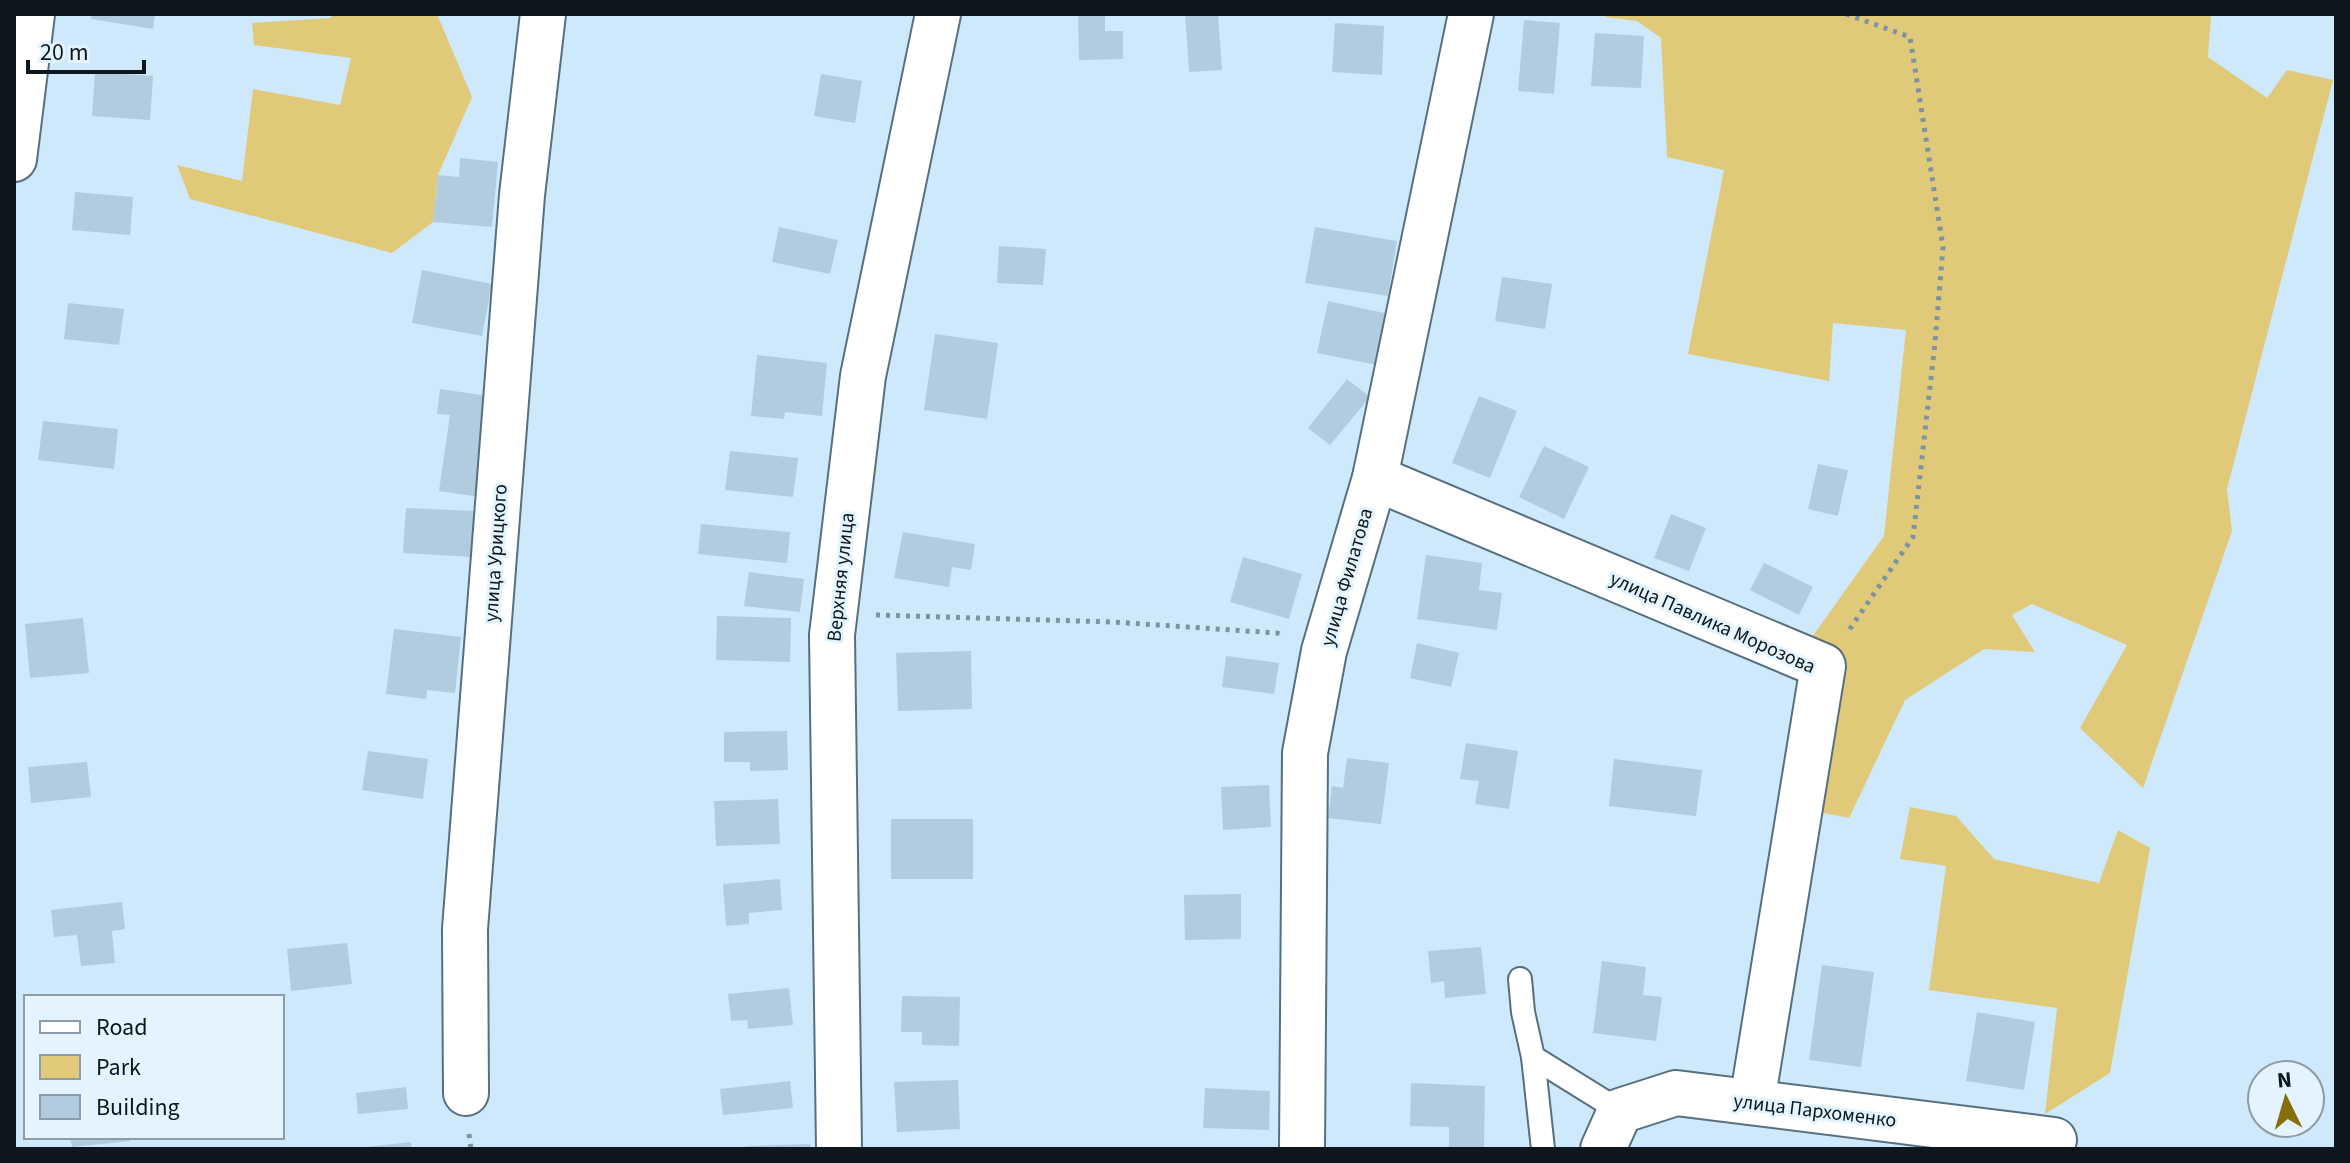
<svg xmlns="http://www.w3.org/2000/svg" width="2350" height="1163" font-family="'Source Sans 3',sans-serif">
<rect width="100%" height="100%" fill="#cde9fb"/>
<g fill="#e1c97a">
<polygon points="332,14 437,14 472,97 438,175 433,222 392,253 190,199 177,165 242,181 253,89 340,105 351,58 254,45 252,23 331,18"/>
<polygon points="1603,14 2211,14 2208,57 2267,98 2287,70 2333,80 2227,489 2232,531 2143,788 2080,728 2127,645 2032,604 2012,615 2035,652 1984,649 1905,700 1849,818 1819,812 1810,640 1884,536 1906,330 1833,323 1829,381 1688,354 1724,170 1667,157 1661,38 1637,21 1606,17"/>
<polygon points="1910,807 1956,816 1994,859 2099,883 2118,830 2150,848 2110,1073 2045,1114 2057,1008 1929,990 1946,866 1900,859"/>
</g>
<g fill="#b1ccde">
<polygon points="92,14 155,14 153,29 91,19"/>
<polygon points="1078,14 1105,14 1105,31 1123,31 1123,59 1079,60"/>
<polygon points="1185,14 1218,14 1222,70 1189,72"/>
<polygon points="1524,20 1560,23 1554,94 1518,91"/>
<polygon points="1335,23 1384,26 1382,75 1332,72"/>
<polygon points="1595,33 1644,36 1641,88 1591,86"/>
<polygon points="95,72 153,76 150,120 92,116"/>
<polygon points="821,74 862,81 855,123 814,116"/>
<polygon points="460,158 498,162 492,227 433,222 438,175 459,177"/>
<polygon points="75,192 133,197 130,235 72,230"/>
<polygon points="779,227 838,240 830,274 772,262"/>
<polygon points="1315,227 1397,241 1388,296 1305,283"/>
<polygon points="999,246 1046,249 1043,285 997,283"/>
<polygon points="422,270 492,284 482,336 412,323"/>
<polygon points="1502,277 1552,284 1545,329 1495,321"/>
<polygon points="1328,301 1389,314 1377,365 1317,353"/>
<polygon points="68,303 124,309 119,345 64,339"/>
<polygon points="935,334 998,343 987,419 924,410"/>
<polygon points="757,355 827,363 822,416 785,412 784,419 751,416"/>
<polygon points="1347,379 1370,397 1330,445 1308,428"/>
<polygon points="440,389 495,397 480,497 439,491 450,415 437,414"/>
<polygon points="1479,396 1517,411 1490,478 1452,463"/>
<polygon points="43,421 118,429 114,469 38,460"/>
<polygon points="1544,446 1589,467 1564,519 1519,497"/>
<polygon points="730,451 798,458 793,497 725,490"/>
<polygon points="1818,464 1848,470 1838,516 1808,509"/>
<polygon points="406,508 476,511 473,557 403,553"/>
<polygon points="1671,514 1706,528 1689,571 1654,558"/>
<polygon points="701,524 790,532 787,563 698,554"/>
<polygon points="903,532 975,544 971,570 952,567 949,587 894,578"/>
<polygon points="1426,555 1482,563 1479,590 1502,593 1497,630 1417,619"/>
<polygon points="1243,557 1302,574 1289,619 1230,602"/>
<polygon points="1764,563 1813,587 1799,615 1750,590"/>
<polygon points="749,572 804,579 800,612 744,606"/>
<polygon points="717,616 791,618 790,662 716,660"/>
<polygon points="83,618 89,673 30,678 25,624"/>
<polygon points="394,629 461,637 455,693 427,690 426,699 386,694"/>
<polygon points="1417,643 1459,653 1451,687 1410,678"/>
<polygon points="971,651 972,709 898,711 896,653"/>
<polygon points="1226,656 1279,663 1274,694 1222,687"/>
<polygon points="787,731 788,770 750,771 750,762 724,762 724,732"/>
<polygon points="1466,743 1518,751 1509,809 1475,804 1479,781 1460,779"/>
<polygon points="368,751 428,759 423,799 362,790"/>
<polygon points="1347,758 1389,763 1381,824 1328,818 1332,786 1343,788"/>
<polygon points="1614,759 1702,770 1696,816 1609,806"/>
<polygon points="87,762 91,797 31,803 28,767"/>
<polygon points="1269,785 1271,827 1223,830 1221,787"/>
<polygon points="778,799 780,844 716,846 714,801"/>
<rect x="891" y="819" width="82" height="60"/>
<polygon points="780,879 782,910 749,913 749,924 726,926 723,884"/>
<polygon points="1241,894 1241,939 1185,940 1184,895"/>
<polygon points="122,902 125,929 112,931 115,963 81,966 77,935 54,937 51,910"/>
<polygon points="347,943 352,984 291,991 287,949"/>
<polygon points="1481,947 1486,994 1445,998 1444,981 1431,983 1428,951"/>
<polygon points="1602,961 1646,967 1643,995 1662,997 1656,1041 1593,1033"/>
<polygon points="1822,965 1874,972 1861,1067 1809,1060"/>
<polygon points="789,988 793,1025 748,1029 747,1020 731,1021 728,994"/>
<polygon points="902,996 960,997 959,1046 922,1045 922,1032 901,1032"/>
<polygon points="1977,1012 2035,1022 2024,1090 1966,1081"/>
<polygon points="958,1080 960,1129 897,1132 894,1082"/>
<polygon points="790,1081 793,1108 723,1115 720,1089"/>
<polygon points="1411,1083 1485,1086 1484,1149 1449,1149 1449,1127 1410,1126"/>
<polygon points="406,1087 408,1109 358,1114 356,1093"/>
<polygon points="1205,1088 1270,1091 1269,1130 1203,1128"/>
<polygon points="70,1137 130,1137 130,1141 72,1147"/>
<polygon points="411,1142 412,1149 366,1149 366,1147"/>
<polygon points="810,1144 811,1149 745,1149 745,1146"/>
</g>
<g fill="none" stroke-linecap="round" stroke-linejoin="round">
<g stroke="#577080" stroke-width="26">
<g id="service">
<polyline points="1520,979 1523,1012 1533,1057 1620,1111"/>
<polyline points="1533,1057 1543,1149"/>
</g>
</g>
<g stroke="#577080" stroke-width="48">
<g id="minor">
<polyline points="14,159 32,14"/>
<polyline points="1375,478 1823,666 1752,1102"/>
<polyline points="466,1093 465,929 522,195 543,14"/>
<polyline points="839,1149 832,635 863,376 938,14"/>
<polyline points="1302,1149 1305,753 1324,651 1375,478 1471,14"/>
<polyline points="1603,1149 1620,1111 1676,1093 2054,1140"/>
</g>
</g>
<g stroke="#7e93a0" stroke-width="5" stroke-dasharray="4 6" stroke-linecap="butt">
<polyline points="1846,14 1910,37 1943,247 1935,343 1913,537 1847,633"/>
<polyline points="876,615 1113,622 1277,633 1285,636"/>
<polyline points="469,1134 471,1149"/>
</g>
<use href="#service" stroke="#fff" stroke-width="22"/>
<use href="#minor" stroke="#fff" stroke-width="44"/>
</g>
<g text-anchor="middle" stroke-width="6" stroke-linejoin="round" paint-order="stroke">
<g font-size="20" fill="#0d171d" stroke="#e3f4ff">
<text transform="translate(495 553) rotate(-86)" y="7">улица Урицкого</text>
<text transform="translate(840 577) rotate(-84)" y="7">Верхняя улица</text>
<text transform="translate(1346 577) rotate(-74)" y="7">улица Филатова</text>
<text transform="translate(1713 622) rotate(24)" y="7">улица Павлика Морозова</text>
<text transform="translate(1815 1110) rotate(7)" y="7">улица Пархоменко</text>
</g>
</g>
<rect width="2350" height="1163" fill="none" stroke="#0d171d" stroke-width="32"/>
<rect x="24" y="995" width="260" height="144" fill="#e3f4ff" stroke="#8d9ca5" stroke-width="2"/>
<rect x="40" y="1021" width="40" height="12" fill="#ffffff" stroke="#8d9ca5" stroke-width="2"/>
<text x="96" y="1035" font-size="24" fill="#0d171d">Road</text>
<rect x="40" y="1055" width="40" height="24" fill="#e1c97a" stroke="#8d9ca5" stroke-width="2"/>
<text x="96" y="1075" font-size="24" fill="#0d171d">Park</text>
<rect x="40" y="1095" width="40" height="24" fill="#b1ccde" stroke="#8d9ca5" stroke-width="2"/>
<text x="96" y="1115" font-size="24" fill="#0d171d">Building</text>
<g transform="translate(2286 1099) rotate(355)"><circle r="38" fill="#e3f4ff" stroke="#8d9ca5" stroke-width="2"/>
<path d="M0-6L14 30L0 20L-14 30Z" fill="#866e0d"/>
<text y="-12" font-size="22" font-weight="bold" text-anchor="middle" fill="#0d171d">N</text>
</g>
<path d="M28 60v12h116v-12" fill="none" stroke="#0d171d" stroke-width="4"/>
<text x="40" y="60" font-size="24" fill="#0d171d" stroke="#e3f4ff" stroke-width="6" paint-order="stroke">20 m</text>
</svg>
